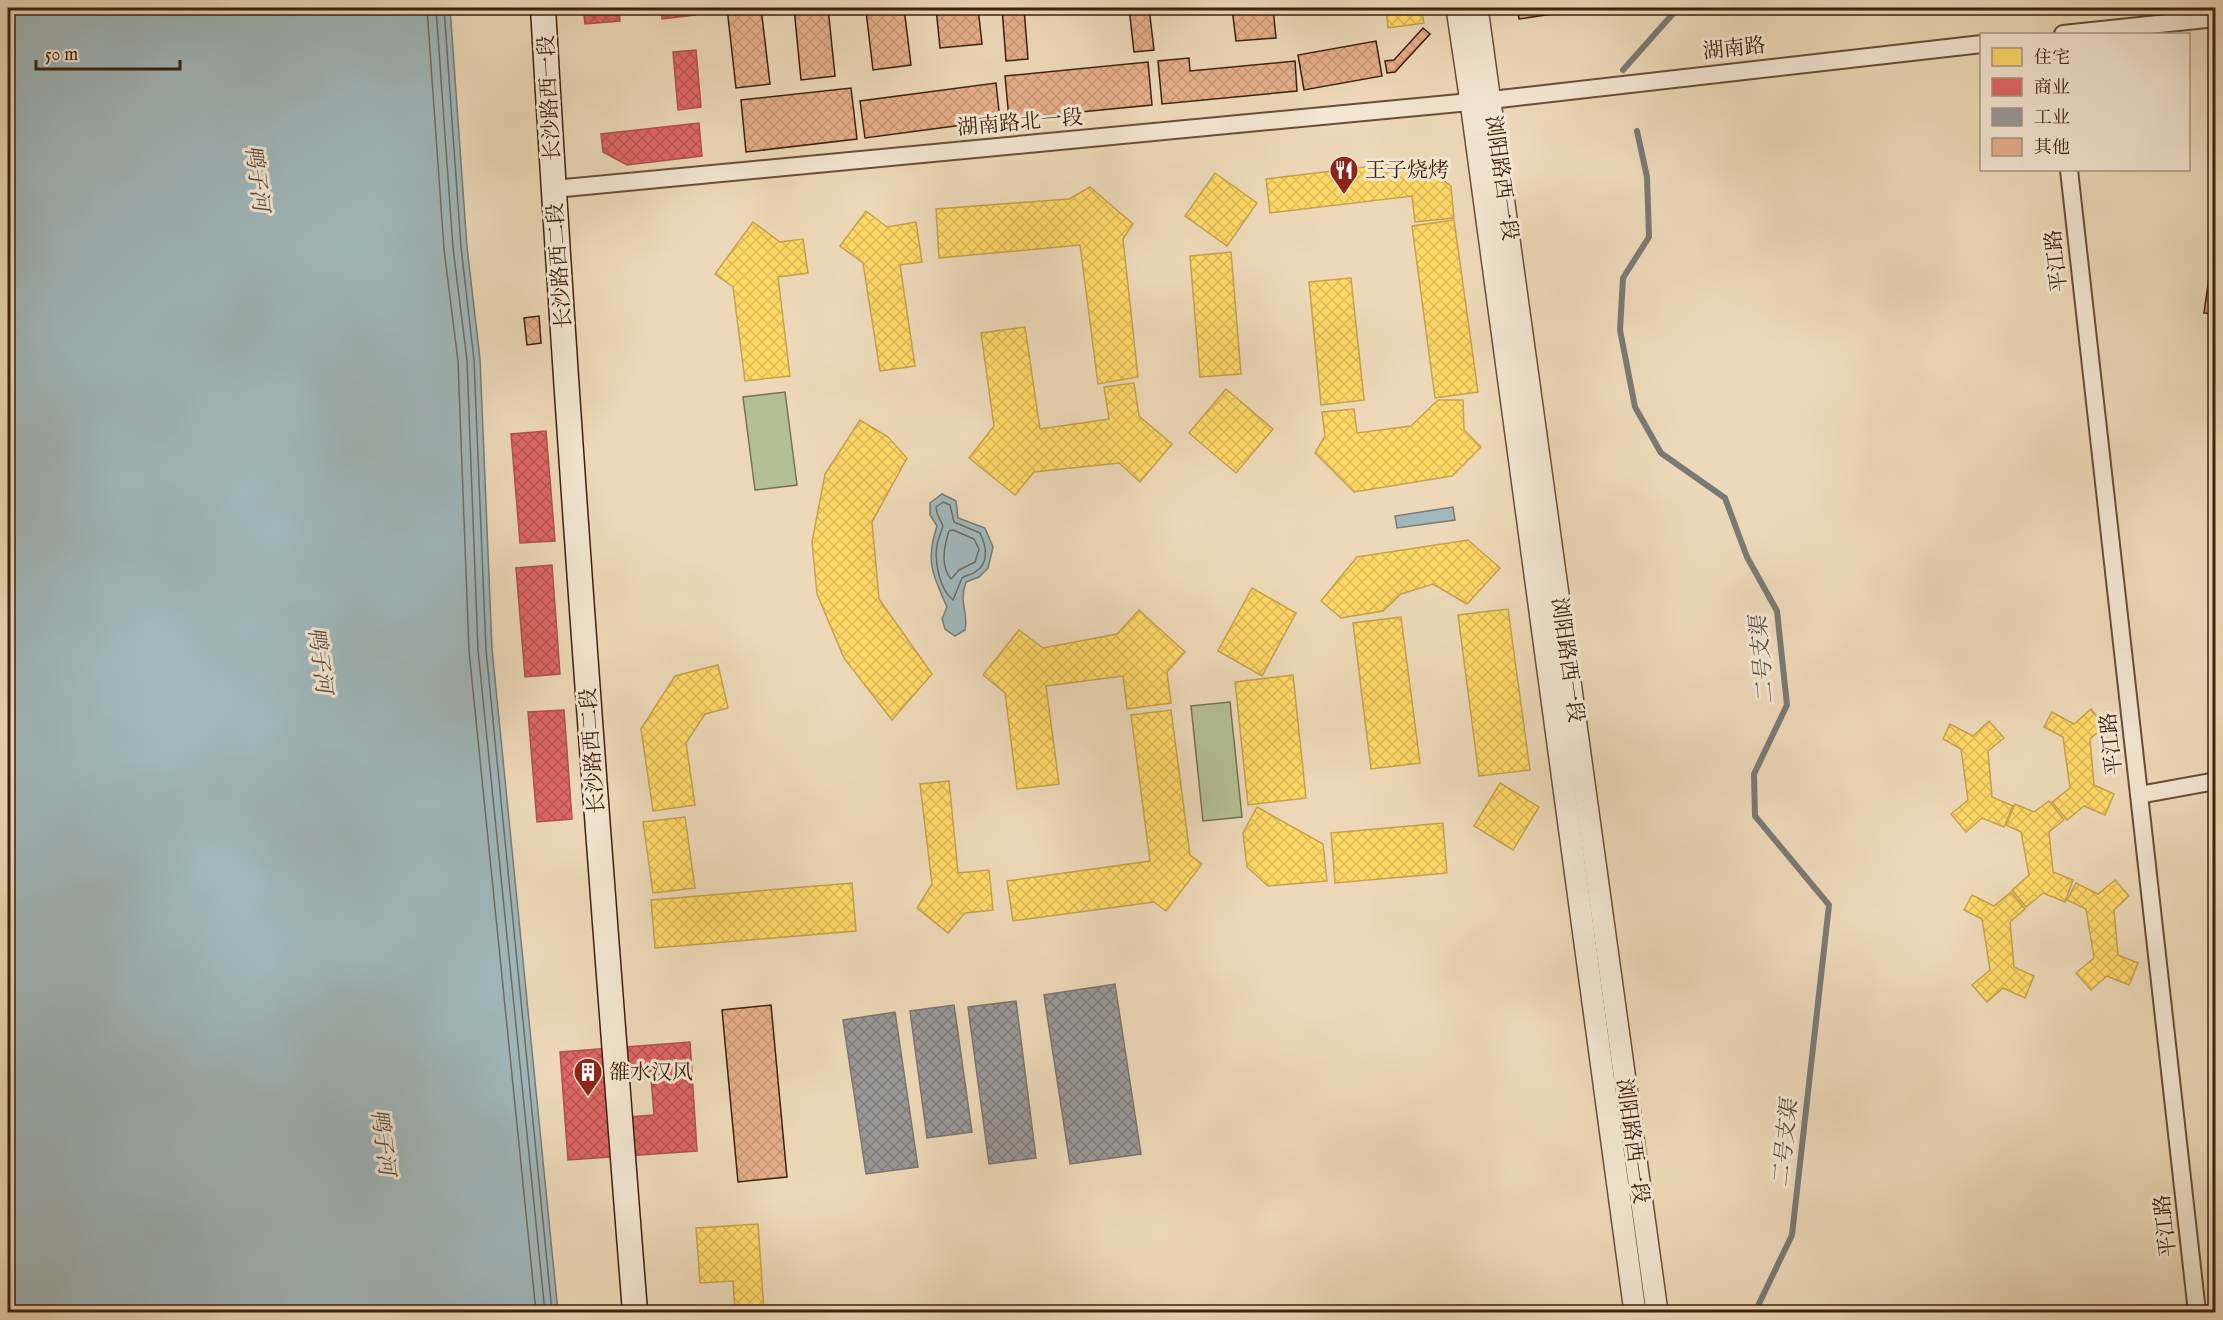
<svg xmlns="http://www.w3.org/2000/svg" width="2223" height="1320" font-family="'IM FELL English','Noto Serif SC',serif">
<defs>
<pattern id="homes-cross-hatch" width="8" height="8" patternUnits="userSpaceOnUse" patternTransform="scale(1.5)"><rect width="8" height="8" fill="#ffd966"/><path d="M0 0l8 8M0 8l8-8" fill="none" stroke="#dbba57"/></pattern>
<pattern id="shops-cross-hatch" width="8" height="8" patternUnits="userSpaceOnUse" patternTransform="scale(1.5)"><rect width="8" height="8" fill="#e06666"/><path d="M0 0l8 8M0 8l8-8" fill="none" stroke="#b75452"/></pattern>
<pattern id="industry-cross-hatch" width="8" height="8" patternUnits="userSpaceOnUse" patternTransform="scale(1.5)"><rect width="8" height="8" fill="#999"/><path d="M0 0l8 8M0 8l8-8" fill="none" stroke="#7e7c7b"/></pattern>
<pattern id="building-cross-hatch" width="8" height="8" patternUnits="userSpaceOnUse" patternTransform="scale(1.5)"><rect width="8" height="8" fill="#e6af8a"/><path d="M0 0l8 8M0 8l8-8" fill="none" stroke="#c69676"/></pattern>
</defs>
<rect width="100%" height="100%" fill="#edd9b9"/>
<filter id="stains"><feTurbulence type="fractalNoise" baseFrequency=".00333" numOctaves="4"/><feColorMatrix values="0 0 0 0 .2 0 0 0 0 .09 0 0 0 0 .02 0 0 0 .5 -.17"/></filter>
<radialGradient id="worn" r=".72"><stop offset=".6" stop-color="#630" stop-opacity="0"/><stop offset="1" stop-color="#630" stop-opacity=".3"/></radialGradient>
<g fill="#b3c094" stroke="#787050" stroke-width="1.5">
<polygon points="785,392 797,485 755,490 743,397"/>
<polygon points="1230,702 1242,817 1203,821 1191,706"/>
</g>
<g fill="#a0b7bb" stroke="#787b75" stroke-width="1.5">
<polygon points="8,8 450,8 467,247 480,359 492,649 558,1312 8,1312"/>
<path d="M 942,494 L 956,501 L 958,518 L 985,528 L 993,547 L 988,568 L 979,577 L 966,582 C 958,604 969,611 965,630 L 955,636 L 945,629 L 942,619 L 947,607 C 933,575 925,562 937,526 L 930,515 L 930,503 Z"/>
<polygon points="1453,507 1455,520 1397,528 1395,516"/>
</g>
<g fill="url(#homes-cross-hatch)" stroke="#c5a24b" stroke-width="1.5">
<polygon points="1386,8 1421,8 1424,23 1388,28"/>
<polygon points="1415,161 1451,186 1454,218 1415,222 1412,196 1270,213 1266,179"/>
<polygon points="1215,173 1257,203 1227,246 1185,216"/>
<polygon points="1090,187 1133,224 1123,239 1138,377 1098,384 1080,245 939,258 936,209 1069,199"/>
<polygon points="866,211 887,227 916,222 922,262 900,265 915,366 880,371 863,263 840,246"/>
<polygon points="1454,220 1478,392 1435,398 1412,226"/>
<polygon points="753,222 780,242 803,239 808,273 778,277 790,376 745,381 733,287 715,274"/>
<polygon points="1231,252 1241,374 1200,377 1190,256"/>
<polygon points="1351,278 1364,400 1321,405 1309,282"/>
<polygon points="1025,327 1040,429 1109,419 1104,387 1134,383 1139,416 1172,444 1140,482 1119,463 1034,472 1015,495 969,458 994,426 981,333"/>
<polygon points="1226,389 1273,429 1236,473 1189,433"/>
<polygon points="1438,400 1463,400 1464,430 1481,447 1452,476 1354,492 1315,453 1325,436 1322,412 1354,409 1357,433 1411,426"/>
<polygon points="860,420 888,437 907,458 872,522 879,599 932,674 892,720 844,658 817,594 812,542 825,474"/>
<polygon points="1468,540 1500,568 1467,604 1433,584 1401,594 1383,611 1341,618 1321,601 1357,557"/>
<polygon points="1252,588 1296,613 1262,676 1218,651"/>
<polygon points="1508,609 1530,770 1479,776 1458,615"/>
<polygon points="1139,610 1185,652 1167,672 1171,703 1127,709 1123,676 1046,686 1059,784 1017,789 1005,693 983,675 1019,630 1043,648 1117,634"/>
<polygon points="1401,617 1420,763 1371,769 1353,623"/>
<polygon points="718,665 728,708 705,714 686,743 695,805 653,811 641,729 675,676"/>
<polygon points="1293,675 1306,798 1248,805 1235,682"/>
<polygon points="2091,709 2105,726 2090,739 2094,785 2114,794 2105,815 2084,806 2067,820 2052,802 2070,788 2063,737 2044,727 2052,712 2074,724"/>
<polygon points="1171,710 1190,855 1202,864 1166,911 1154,902 1013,921 1007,881 1150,861 1131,715"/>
<polygon points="1989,721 2004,738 1988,751 1992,797 2013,806 2004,827 1982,818 1966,832 1951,814 1968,800 1961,749 1943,739 1950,724 1973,736"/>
<polygon points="949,781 958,873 989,870 993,910 965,913 948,933 917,908 932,884 920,784"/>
<polygon points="1500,783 1539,807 1513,850 1474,826"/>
<polygon points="2049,801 2064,820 2049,832 2053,872 2073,880 2065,902 2043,893 2026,907 2012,890 2029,875 2021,832 2006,825 2015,804 2034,812"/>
<polygon points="1257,807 1323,844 1327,881 1268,886 1247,867 1243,833"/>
<polygon points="685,817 695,888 653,893 643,822"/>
<polygon points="1443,823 1447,873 1335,883 1331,833"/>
<polygon points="2115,880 2129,896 2114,910 2118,955 2138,963 2129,985 2107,976 2091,990 2076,973 2094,958 2086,909 2067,900 2076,883 2098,894"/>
<polygon points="852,883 856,931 655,948 651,900"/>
<polygon points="2011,892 2025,909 2010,922 2014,967 2034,976 2025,998 2003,988 1987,1002 1972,985 1990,970 1982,919 1964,910 1972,895 1994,906"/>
<polygon points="758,1224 764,1312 735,1312 733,1281 700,1283 696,1228"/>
</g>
<g fill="url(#shops-cross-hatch)" stroke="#af514b" stroke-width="1.5" fill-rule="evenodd">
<polygon points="583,8 619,8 620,21 585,24"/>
<polygon points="661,8 694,8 695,15 662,19"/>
<polygon points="696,50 701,107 678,110 673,52"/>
<polygon points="699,123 702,156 627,165 603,152 601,134"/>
<polygon points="546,431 555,541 520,543 511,434"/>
<polygon points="552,565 560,674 525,677 516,568"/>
<polygon points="564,710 572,819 537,822 528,712"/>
<path d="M 690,1042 L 697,1151 L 568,1160 L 560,1052 ZM 651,1078 L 654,1115 L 614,1118 L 611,1082 Z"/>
</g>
<g fill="url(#industry-cross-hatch)" stroke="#7d756f" stroke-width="1.5">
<polygon points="1115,984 1141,1154 1070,1164 1044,995"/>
<polygon points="1016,1001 1036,1158 989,1164 968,1007"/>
<polygon points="954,1005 972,1132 927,1138 910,1011"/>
<polygon points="895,1012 918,1167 866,1174 843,1020"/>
</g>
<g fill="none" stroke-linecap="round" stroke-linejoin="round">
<g stroke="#6e6c64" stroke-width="1.5">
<polyline points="427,8 444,249 458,361 469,651 536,1312"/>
<polyline points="436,8 453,248 467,360 478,650 545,1312"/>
<polyline points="444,8 461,247 474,360 486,650 552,1312"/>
<path d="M 943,502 L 950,505 L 954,522 L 980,533 C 986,545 990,564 975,572 C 971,575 966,575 962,578 L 953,600 C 940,590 934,562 937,545 C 938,539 941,532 943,526 L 937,513 L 936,507 Z"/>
<path d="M 953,530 L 974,539 L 979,549 L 975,562 L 959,570 L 951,579 C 940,566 944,546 949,531 Z"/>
</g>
<g stroke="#787b75" stroke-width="6">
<polyline points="1623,70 1678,8"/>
<polyline points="1637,131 1647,177 1649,237 1623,278 1620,330 1635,407 1661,453 1725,498 1747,557 1777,611 1787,705 1754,774 1755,816 1829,905 1792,1235 1755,1312"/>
</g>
</g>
<g fill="url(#building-cross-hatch)" stroke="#3d200c" stroke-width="1.5">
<polygon points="727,8 761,8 770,84 736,88"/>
<polygon points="794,8 828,8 835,76 801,80"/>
<polygon points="904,8 911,65 873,70 866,11"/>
<polygon points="936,8 978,8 982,44 940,48"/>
<polygon points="1002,8 1024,8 1028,59 1006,61"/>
<polygon points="1129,8 1149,8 1154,50 1134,52"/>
<polygon points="1232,8 1273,8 1276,38 1236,41"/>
<polygon points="1517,8 1551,8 1552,14 1519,19"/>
<polygon points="1423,28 1430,34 1395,72 1387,73 1385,61 1394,60"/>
<polygon points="1376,41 1382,76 1304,90 1298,55"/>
<polygon points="1189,58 1190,71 1295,61 1297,91 1162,104 1158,61"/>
<polygon points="1148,62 1152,105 1009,119 1005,76"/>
<polygon points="996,83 1000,120 865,138 860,101"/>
<polygon points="851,88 857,139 746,152 741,100"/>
<polygon points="2216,227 2216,314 2204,313"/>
<polygon points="539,316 541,343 527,345 524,318"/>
<polygon points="771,1005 787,1177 738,1182 722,1010"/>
</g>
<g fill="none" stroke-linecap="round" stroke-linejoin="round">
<g stroke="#694e37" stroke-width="20">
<g id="minor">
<polyline points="2063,34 2216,18"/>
<polyline points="2069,170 2197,1312"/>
<polyline points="554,189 1491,100 1982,44"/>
<polyline points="2139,795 2216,781"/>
</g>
</g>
<g stroke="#694e37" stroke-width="24">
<g id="tertiary">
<polyline points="1457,8 1471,102 1635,1312"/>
<polyline points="1477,8 1657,1312"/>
</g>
</g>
<g stroke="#3d200c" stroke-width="27">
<path id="secondary" d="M 543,8 C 568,443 601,878 635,1312"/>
</g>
<use href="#minor" stroke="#f3e6d2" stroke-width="16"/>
<use href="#tertiary" stroke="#f3e6d2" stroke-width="21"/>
<use href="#secondary" stroke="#f3e6d2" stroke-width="24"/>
</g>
<defs>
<g id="restaurant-pin" transform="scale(1.5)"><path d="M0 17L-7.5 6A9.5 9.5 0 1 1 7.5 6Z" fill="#8f2418" stroke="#f3e6d2"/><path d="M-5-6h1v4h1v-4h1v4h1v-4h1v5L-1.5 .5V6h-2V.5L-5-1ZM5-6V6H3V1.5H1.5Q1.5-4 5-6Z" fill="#fff"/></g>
<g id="building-pin" transform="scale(1.5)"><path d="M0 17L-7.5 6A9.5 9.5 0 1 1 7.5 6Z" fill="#8f2418" stroke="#f3e6d2"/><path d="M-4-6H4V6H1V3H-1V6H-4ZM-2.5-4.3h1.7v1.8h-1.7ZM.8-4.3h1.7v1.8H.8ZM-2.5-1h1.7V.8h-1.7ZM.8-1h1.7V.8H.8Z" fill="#fff"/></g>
</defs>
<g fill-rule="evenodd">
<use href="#restaurant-pin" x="1344" y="170"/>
<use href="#building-pin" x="588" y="1072"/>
</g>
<g text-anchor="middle" stroke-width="6" stroke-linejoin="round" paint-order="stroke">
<g font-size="21" fill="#3d200c" stroke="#f3e6d2">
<text transform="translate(1734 48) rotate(-6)" y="7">湖南路</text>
<text transform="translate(549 98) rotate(-93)" y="7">长沙路西一段</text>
<text transform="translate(1020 122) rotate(-5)" y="7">湖南路北一段</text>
<text transform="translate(1502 178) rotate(82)" y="7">浏阳路西一段</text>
<text transform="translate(2056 261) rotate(-96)" y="7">平江路</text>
<text transform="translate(559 266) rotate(-94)" y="7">长沙路西二段</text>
<text transform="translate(1568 660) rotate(82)" y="7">浏阳路西一段</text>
<text transform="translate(2111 744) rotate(-96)" y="7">平江路</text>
<text transform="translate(592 751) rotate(-94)" y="7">长沙路西二段</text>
<text transform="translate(1633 1141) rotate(82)" y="7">浏阳路西一段</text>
<text transform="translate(2165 1226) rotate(-96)" y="7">平江路</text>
</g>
<g font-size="21" fill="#3d200c" stroke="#f3e6d2" text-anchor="start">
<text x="1365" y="177">王子烧烤</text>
<text x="609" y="1079">雒水汉风</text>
</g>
<g font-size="22" font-style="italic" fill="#5b4d41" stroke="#f3e6d2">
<text transform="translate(258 178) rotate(83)" y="8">鸭子河</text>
<text transform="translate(321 660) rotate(83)" y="8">鸭子河</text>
<text transform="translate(1761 660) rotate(-95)" y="8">二号支渠</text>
<text transform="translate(384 1142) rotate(83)" y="8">鸭子河</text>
<text transform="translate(1784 1143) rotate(-84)" y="8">二号支渠</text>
</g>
</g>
<rect width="2223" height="1320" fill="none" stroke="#edd9b9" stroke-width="30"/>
<rect x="9" y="9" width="2205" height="1302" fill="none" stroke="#3d200c" stroke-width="3"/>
<rect x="15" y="15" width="2193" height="1290" fill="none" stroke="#3d200c" stroke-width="1.5"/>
<rect x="1980" y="33" width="210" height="138" fill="#f3e6d2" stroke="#aa9783" stroke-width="1.5"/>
<rect x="1992" y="48" width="30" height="18" fill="#ffd966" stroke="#aa9783" stroke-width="1.5"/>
<text x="2034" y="63" font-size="18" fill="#3d200c">住宅</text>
<rect x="1992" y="78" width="30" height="18" fill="#e06666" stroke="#aa9783" stroke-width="1.5"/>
<text x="2034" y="93" font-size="18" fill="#3d200c">商业</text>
<rect x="1992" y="108" width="30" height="18" fill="#999999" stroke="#aa9783" stroke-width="1.5"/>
<text x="2034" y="123" font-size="18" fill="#3d200c">工业</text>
<rect x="1992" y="138" width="30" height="18" fill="#e6af8a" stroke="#aa9783" stroke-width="1.5"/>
<text x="2034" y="153" font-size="18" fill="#3d200c">其他</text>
<path d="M36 60v9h144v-9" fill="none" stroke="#3d200c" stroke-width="3"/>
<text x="45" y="60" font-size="18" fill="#3d200c" stroke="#f3e6d2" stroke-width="4.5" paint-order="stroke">50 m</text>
<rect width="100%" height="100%" filter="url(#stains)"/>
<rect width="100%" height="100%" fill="url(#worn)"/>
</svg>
